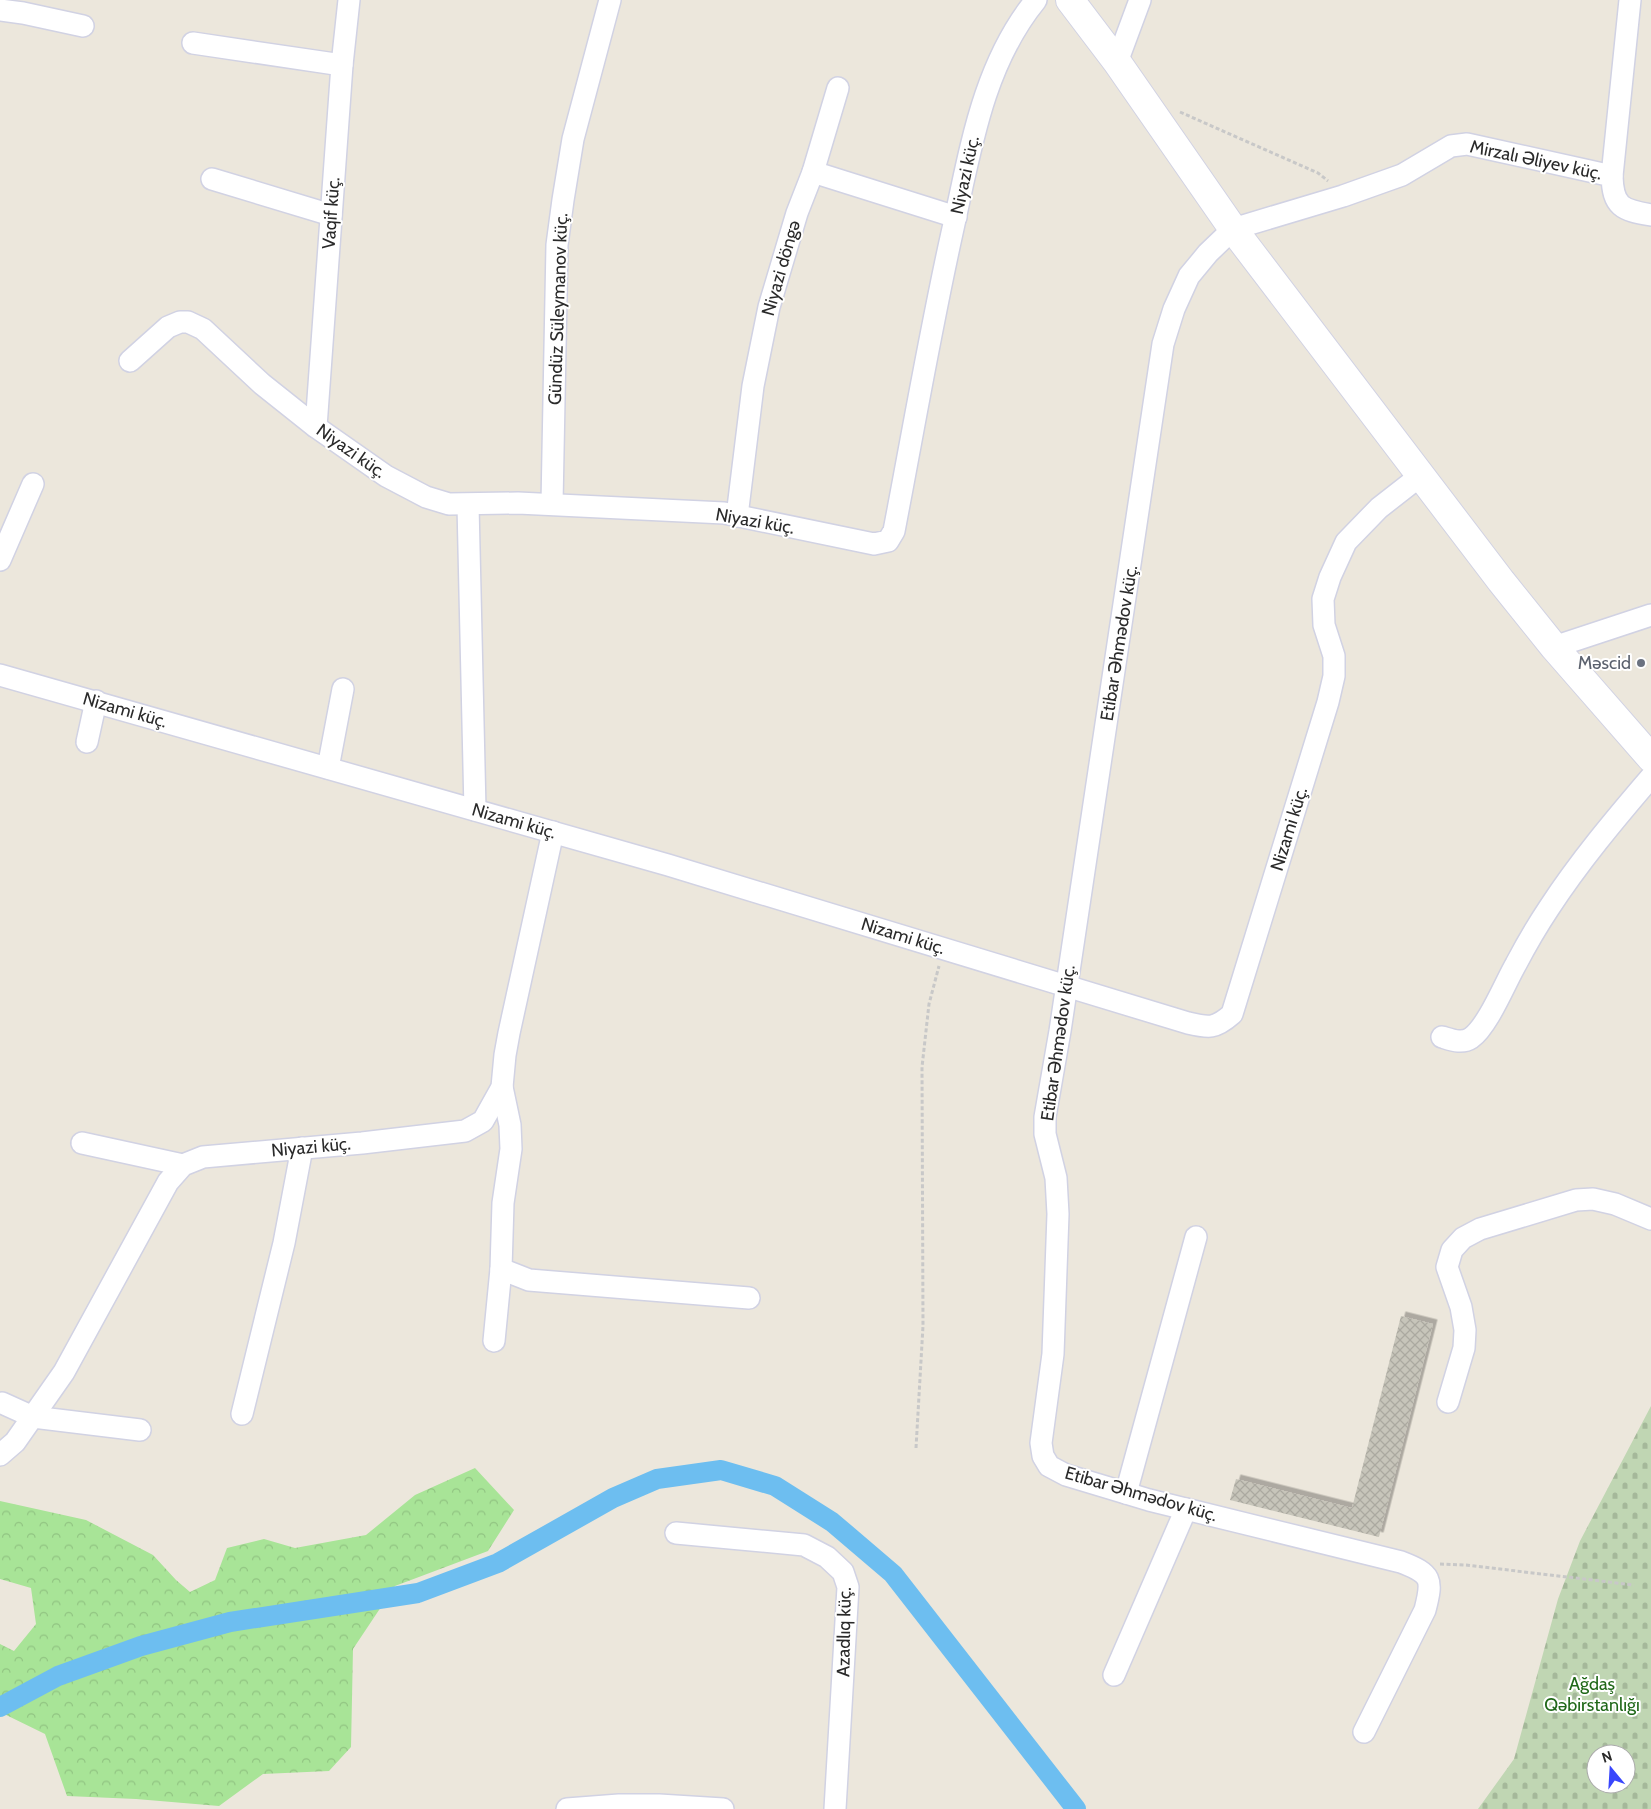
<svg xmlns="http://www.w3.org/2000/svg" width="1651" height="1809" font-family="Cabin,sans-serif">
<defs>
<pattern id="forest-crowns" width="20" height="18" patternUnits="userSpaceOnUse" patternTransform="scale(1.25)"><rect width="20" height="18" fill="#a8e497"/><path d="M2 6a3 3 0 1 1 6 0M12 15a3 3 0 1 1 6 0" fill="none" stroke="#91c482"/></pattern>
<pattern id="cemetery-stones" width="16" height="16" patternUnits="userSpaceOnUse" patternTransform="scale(1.25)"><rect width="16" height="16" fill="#c0d6b3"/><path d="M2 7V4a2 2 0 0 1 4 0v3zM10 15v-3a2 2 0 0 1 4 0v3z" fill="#a5b89a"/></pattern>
<pattern id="building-cross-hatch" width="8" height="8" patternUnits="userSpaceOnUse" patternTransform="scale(1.25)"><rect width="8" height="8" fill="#c7c5ba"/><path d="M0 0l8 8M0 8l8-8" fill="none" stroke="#aba9a0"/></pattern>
<filter id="shadow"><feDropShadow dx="4.5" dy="-4.5" stdDeviation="0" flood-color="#0004"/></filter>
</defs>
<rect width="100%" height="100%" fill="#ece7dc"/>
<polygon fill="url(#forest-crowns)" points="475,1468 514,1510 488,1551 395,1586 353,1649 351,1747 329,1771 263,1774 219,1806 136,1799 67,1796 45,1734 0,1712 0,1644 14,1651 36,1624 31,1588 0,1579 0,1501 86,1520 153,1555 176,1580 190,1592 215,1580 227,1548 264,1539 295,1548 366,1535 415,1495"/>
<path fill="url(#cemetery-stones)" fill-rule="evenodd" d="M 1651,1406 L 1651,1809 L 1478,1809 L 1514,1759 L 1558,1599 L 1580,1541 ZM 1596,1754 L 1626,1754 L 1626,1784 L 1596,1784 Z"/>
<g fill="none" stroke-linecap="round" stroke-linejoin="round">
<polyline stroke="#6dbef0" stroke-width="20" points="0,1707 58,1676 141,1646 230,1622 418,1593 498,1563 613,1498 657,1479 721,1470 775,1486 832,1522 893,1574 1076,1809"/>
</g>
<polygon fill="url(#building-cross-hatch)" filter="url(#shadow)" points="1401,1316 1433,1324 1379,1537 1230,1500 1236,1479 1352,1508"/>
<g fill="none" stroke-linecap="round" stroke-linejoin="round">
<g stroke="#d1d2e3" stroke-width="24">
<g id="street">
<polyline points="0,10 23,13 83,26"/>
<polyline points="193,43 342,65"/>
<polyline points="1117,62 1140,0"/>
<polyline points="813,172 838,88"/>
<polyline points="1612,176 1630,0"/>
<polyline points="212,179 331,215"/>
<path d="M 130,361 L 168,327 L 180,322 L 188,322 L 203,329 L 262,384 L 316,427 L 386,476 L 426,497 L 449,504 L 518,503 L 724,513 L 874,544 L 888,541 L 894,531 C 913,432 930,332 952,233 C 970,153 982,66 1036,0"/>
<polyline points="316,427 342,65 349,0"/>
<polyline points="552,504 557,245 563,200 573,139 610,0"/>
<polyline points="468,505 475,810"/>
<polyline points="737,516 753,386 769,307 797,213 813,172 956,217"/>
<polyline points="0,560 33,484"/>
<polyline points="1554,647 1651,615"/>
<path d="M 0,675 L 668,865 L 1188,1023 C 1209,1028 1215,1029 1232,1014 L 1328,702 L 1334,676 L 1334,656 L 1324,625 L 1323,599 L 1330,577 L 1346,542 L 1379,508 L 1420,476"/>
<polyline points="87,742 96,701"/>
<polyline points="328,768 343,689"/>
<path d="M 1442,1037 C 1452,1040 1462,1044 1471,1038 C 1488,1026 1505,983 1516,964 C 1526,945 1537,926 1549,908 C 1579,862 1615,819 1651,777"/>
<polyline points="502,1087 510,1125 511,1149 503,1203 501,1269 529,1280 749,1298"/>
<polyline points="82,1143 183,1165"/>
<polyline points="494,1341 501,1269"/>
<polyline points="1448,1402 1464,1348 1465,1330 1461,1307 1447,1267 1452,1250 1463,1238 1480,1229 1576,1200 1593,1199 1615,1204 1651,1219"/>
<polyline points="2,1403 33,1417 140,1430"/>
<polyline points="242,1414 284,1243 302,1148"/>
<polyline points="0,1455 15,1442 64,1372 168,1182 183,1165 203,1157 362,1143 465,1131 483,1121 502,1087 505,1055 509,1033 553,832"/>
<polyline points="1126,1493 1196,1237"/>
<polyline points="676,1533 804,1545 827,1557 843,1572 848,1587 835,1809"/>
<polyline points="1114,1675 1186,1509"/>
<path d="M 1364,1732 L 1425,1610 C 1433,1579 1432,1574 1401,1562 L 1149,1500 L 1066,1475 L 1049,1466 L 1043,1456 L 1041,1443 L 1053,1354 L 1058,1214 L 1056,1178 L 1045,1134 L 1045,1117 L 1060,1031 L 1163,344 L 1174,309 L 1189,276 L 1208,253 L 1233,229 L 1343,196 L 1402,175 L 1451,146 L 1467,144 L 1612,176 C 1613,207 1622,210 1651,215"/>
<polyline points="567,1809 619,1805 659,1805 723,1809"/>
</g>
</g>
<g stroke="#d1d2e3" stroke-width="30">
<polyline id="secondary" points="1070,0 1117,62 1233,229 1501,581 1554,647 1651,758"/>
</g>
<g stroke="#c8c8c8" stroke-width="3" stroke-dasharray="4 2.5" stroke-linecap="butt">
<polyline points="1180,112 1318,173 1328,181"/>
<polyline points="916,1448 923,1326 922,1067 929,1004 939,966"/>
<polyline points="1440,1564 1466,1565 1634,1585"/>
</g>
<use href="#street" stroke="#fff" stroke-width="21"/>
<use href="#secondary" stroke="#fff" stroke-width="28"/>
</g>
<circle fill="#6b7280" stroke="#fff" stroke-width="2" cx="1641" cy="663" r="5"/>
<g text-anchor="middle" stroke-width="4" stroke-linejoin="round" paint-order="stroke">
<g font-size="18" fill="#2a2a2a" stroke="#fff">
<text transform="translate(1536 160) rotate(12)" y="6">Mirzalı Əliyev küç.</text>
<text transform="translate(965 175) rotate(-78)" y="6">Niyazi küç.</text>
<text transform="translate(331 213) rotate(-86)" y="6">Vaqif küç.</text>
<text transform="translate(781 268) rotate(-74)" y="6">Niyazi döngə</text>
<text transform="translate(558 309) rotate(-88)" y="6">Gündüz Süleymanov küç.</text>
<text transform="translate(351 451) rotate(35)" y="6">Niyazi küç.</text>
<text transform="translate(755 521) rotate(10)" y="6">Niyazi küç.</text>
<text transform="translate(1119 643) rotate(-81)" y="6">Etibar Əhmədov küç.</text>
<text transform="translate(125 710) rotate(16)" y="6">Nizami küç.</text>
<text transform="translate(514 821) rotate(16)" y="6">Nizami küç.</text>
<text transform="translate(1289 829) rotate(-73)" y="6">Nizami küç.</text>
<text transform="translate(903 936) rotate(17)" y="6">Nizami küç.</text>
<text transform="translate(1058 1043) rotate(-82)" y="6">Etibar Əhmədov küç.</text>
<text transform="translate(311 1147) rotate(-5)" y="6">Niyazi küç.</text>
<text transform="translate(1141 1494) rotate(16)" y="6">Etibar Əhmədov küç.</text>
<text transform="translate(844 1632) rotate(-89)" y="6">Azadlıq küç.</text>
</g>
<g font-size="18" fill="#5b616d" stroke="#fff" text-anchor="end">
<text x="1631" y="669">Məscid</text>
</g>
<g font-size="18" fill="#206819" stroke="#fff">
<text x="1592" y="1690">Ağdaş<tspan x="1592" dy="21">Qəbirstanlığı</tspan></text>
</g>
</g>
<g transform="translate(1611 1769) rotate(342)"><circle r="24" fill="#ffffff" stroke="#aaaaaa"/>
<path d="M0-4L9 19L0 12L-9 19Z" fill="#3946fc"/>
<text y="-8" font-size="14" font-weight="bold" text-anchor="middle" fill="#2a2a2a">N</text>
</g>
</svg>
